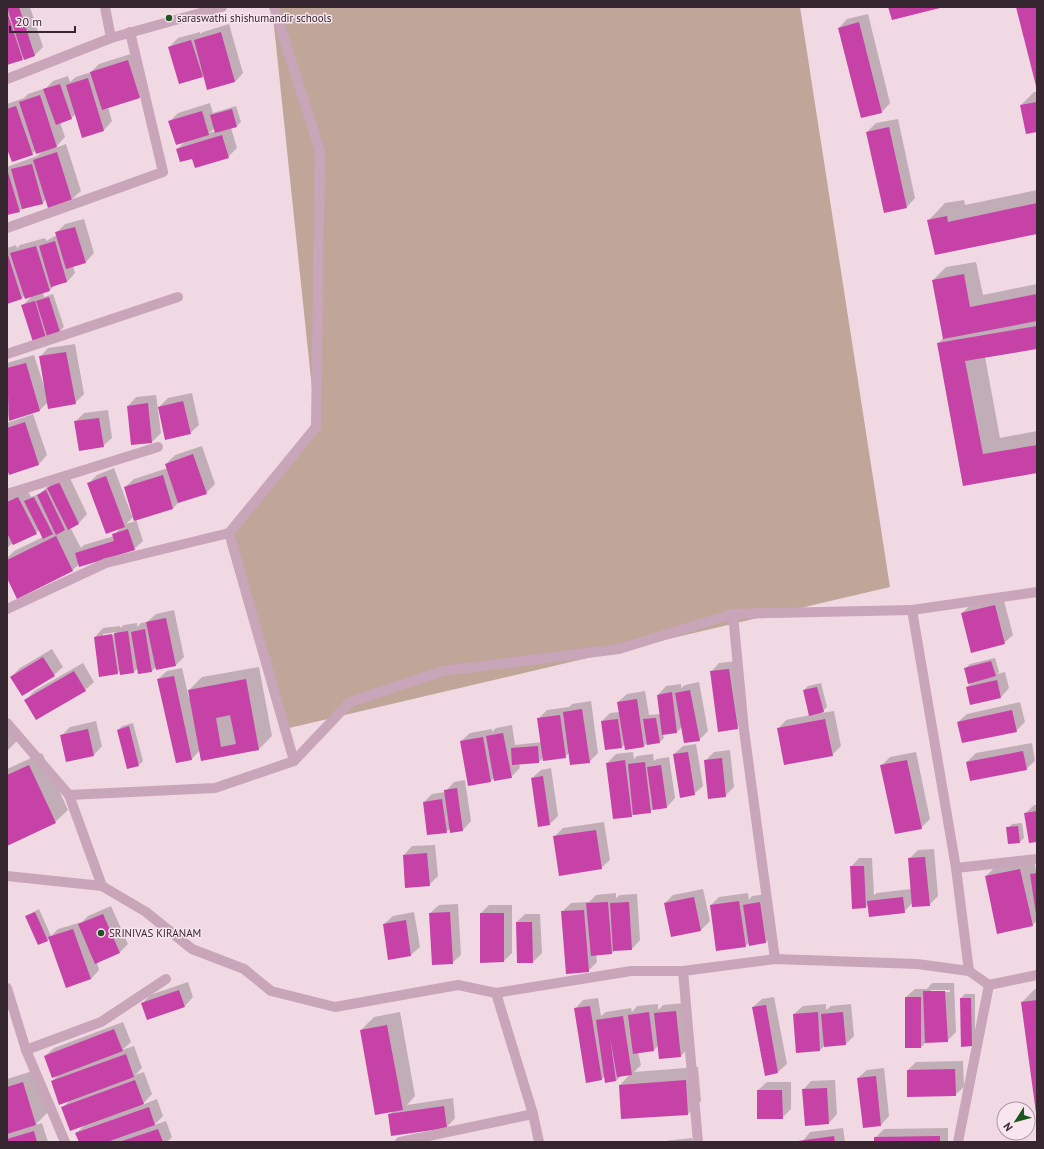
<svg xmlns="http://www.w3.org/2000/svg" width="1044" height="1149" font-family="'PT Sans',sans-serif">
<rect width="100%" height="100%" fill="#f1d9e4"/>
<polygon fill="#c0a699" points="272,7 800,7 890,587 285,729 229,533 316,427"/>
<g fill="#0003" fill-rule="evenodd">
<polygon points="7,7 30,7 43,47 34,56 24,57 7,64"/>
<polygon points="868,14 890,103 882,112 861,117 839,28 847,19"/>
<polygon points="229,24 243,73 235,82 204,74 202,76 169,47 178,38 200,32 200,34 203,32"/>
<polygon points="137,52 148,89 140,97 108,107 112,121 104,130 83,136 76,114 71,118 60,122 65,137 55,148 66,144 81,191 72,199 49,207 46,199 43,203 7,214 7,167 37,156 44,150 36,150 32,154 7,147 7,104 24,98 28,94 46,88 53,81 68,76 70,82 76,77 91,72 99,64"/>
<polygon points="1034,92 1037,92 1037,131 1021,105"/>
<path d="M 210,103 L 213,113 L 236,106 L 241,122 L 237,126 L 231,128 L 237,148 L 228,157 L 193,157 L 177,149 L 186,141 L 170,121 L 178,113 ZM 215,128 L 216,131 L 209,133 Z"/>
<polygon points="898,119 915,198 907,207 867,132 876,123"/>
<polygon points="1037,190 1037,233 928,221 945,203 964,200 965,205"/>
<polygon points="84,219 94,253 86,262 73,266 75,273 67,282 55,285 50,290 43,293 44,297 53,294 64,327 60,331 45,337 22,306 32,296 25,295 22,298 7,303 7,248 16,245 17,248 20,245 45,238 46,241 57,235 56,233 65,224"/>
<polygon points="976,262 983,295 1037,284 1037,348 985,357 1000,438 1037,431 1037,472 963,485 938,344 944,337 933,280 946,267"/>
<polygon points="75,344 84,394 75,403 48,402 40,410 9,419 7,412 7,363 34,355 44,386 45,386 40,357 48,348"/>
<polygon points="192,393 199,425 190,433 159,407 168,398"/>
<polygon points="156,395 161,433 152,442 132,444 128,406 136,397"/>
<polygon points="108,410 112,438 103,446 75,422 84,413"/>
<polygon points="33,414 47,455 39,464 10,474 7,465 7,423"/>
<path d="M 202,446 L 215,484 L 206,493 L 180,501 L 173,508 L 136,519 L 143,541 L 134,549 L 79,564 L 72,571 L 7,576 L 7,558 L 14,551 L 43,537 L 39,530 L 36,533 L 13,543 L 7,548 L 7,499 L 27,489 L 31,497 L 39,494 L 56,480 L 68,474 L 87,514 L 79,523 L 70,527 L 81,548 L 84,545 L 114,536 L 120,528 L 88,484 L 97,475 L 114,468 L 132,516 L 134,516 L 125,487 L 134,479 L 168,468 L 166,464 L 175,455 ZM 134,516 L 136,521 L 126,524 Z"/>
<polygon points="1003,597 1013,635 1004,643 962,613 971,605"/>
<path d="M 174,610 L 184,657 L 176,665 L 156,667 L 152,671 L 139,673 L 138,668 L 134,672 L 121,674 L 121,670 L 117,673 L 95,637 L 103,628 L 120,626 L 120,628 L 124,625 L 137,623 L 137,627 L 141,623 L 147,622 L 156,614 ZM 117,632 L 117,634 L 103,636 L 103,634 Z"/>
<polygon points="52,649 63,667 54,675 11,677 20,668"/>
<polygon points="995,658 999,672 997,674 1005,672 1009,688 1001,697 967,687 973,681 966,668 970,664"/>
<polygon points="737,661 746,719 737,728 711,672 719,663"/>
<polygon points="83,663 94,682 85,690 26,700 34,691"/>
<polygon points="259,667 272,736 259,749 200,750 192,759 177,762 158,679 167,671 182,668 189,698 191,698 189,690 202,677"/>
<polygon points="699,682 708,731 699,740 682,727 677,732 663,733 664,738 660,742 648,743 644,746 626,749 625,744 622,747 606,749 602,721 610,713 620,712 618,702 627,694 645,691 649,715 660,714 658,695 666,686 681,684 681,688 685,685"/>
<polygon points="821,683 827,707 821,713 834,711 841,746 832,755 778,729 786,720 810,715 804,690 808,686"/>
<polygon points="591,701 598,753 589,762 569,753 565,757 544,757 539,762 519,763 520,768 511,777 495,777 491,781 469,785 461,741 470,733 492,729 492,732 496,728 512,725 515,745 542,742 538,719 547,710 569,707 572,704"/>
<polygon points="1020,702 1025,722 1016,731 958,722 967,714"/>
<polygon points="96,721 102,746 94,755 61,736 70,727"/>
<polygon points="133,723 143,761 139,765 118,730 122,726"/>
<polygon points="7,726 17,741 7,751"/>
<polygon points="1032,743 1035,761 1026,769 967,762 976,753"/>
<polygon points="696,744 703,786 694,794 674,754 683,746"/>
<polygon points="730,750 734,787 725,796 705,761 714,752"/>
<polygon points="633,752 634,759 637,756 653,754 654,761 657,759 669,757 675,798 667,807 654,809 650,812 614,818 607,763 616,754"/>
<polygon points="916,752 930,819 921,828 882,765 890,757"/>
<polygon points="42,753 68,810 55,822 7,845 7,769"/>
<polygon points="551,768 558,816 550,824 532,778 541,770"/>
<polygon points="465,780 471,821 463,830 451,828 446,832 424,802 432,794 445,792 454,782"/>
<polygon points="1034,805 1037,805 1037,841 1025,814"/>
<polygon points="604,822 610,860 601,868 554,837 563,828"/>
<polygon points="1022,823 1024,838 1020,842 1008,828 1012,824"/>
<polygon points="435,845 438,876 429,885 404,855 412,846"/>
<polygon points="934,849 938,896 929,905 912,903 904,912 869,904 866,907 851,867 859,858 872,858 874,895 877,893 911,889 909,859 918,850"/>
<polygon points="1033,856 1036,870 1037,868 1037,921 1032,925 986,876 999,863"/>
<polygon points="703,889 710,921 701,930 672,936 665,903 673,895"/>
<polygon points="616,893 616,898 620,895 637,894 640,940 632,949 615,950 612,953 596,954 597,962 588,971 562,912 571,903 589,902 596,895"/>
<polygon points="748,893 749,900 752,896 768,894 775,934 766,942 749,943 745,946 711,905 719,897"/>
<polygon points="458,904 461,955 452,963 430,913 439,905"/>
<polygon points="489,905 512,905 512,953 504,961 481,913"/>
<polygon points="111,906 128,944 119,953 97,962 99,970 91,979 67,987 50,938 47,940 26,916 39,909 51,936 58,929 82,922 88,916"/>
<polygon points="414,912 420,947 411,955 389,959 384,924 393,916"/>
<polygon points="525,914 540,914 542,953 533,962 517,922"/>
<polygon points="188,982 193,997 185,1006 147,1019 142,1004 150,995"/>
<path d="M 932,983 L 954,983 L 956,1032 L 947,1041 L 926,1042 L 921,1047 L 906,997 L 915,989 L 927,989 ZM 931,990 L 950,990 L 950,992 L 931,992 Z"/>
<polygon points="1035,989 1037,989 1037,1112 1022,1002"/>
<polygon points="965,994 975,994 975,1041 971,1045 961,998"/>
<polygon points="774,997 787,1064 778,1072 765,1074 753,1007 762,999"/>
<polygon points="598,998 601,1016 606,1012 631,1008 632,1012 637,1006 658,1004 658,1010 663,1005 685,1003 689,1047 681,1056 658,1046 654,1050 638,1052 641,1065 634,1072 698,1067 701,1101 688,1114 622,1118 620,1085 630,1074 621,1076 616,1081 606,1082 605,1076 602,1079 587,1082 575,1009 583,1000"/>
<polygon points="826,1004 826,1010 831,1006 851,1004 854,1036 846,1044 825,1045 820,1050 794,1014 803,1006"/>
<polygon points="400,1012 415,1096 407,1105 453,1098 455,1118 447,1127 389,1115 393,1111 361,1030 374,1017"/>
<polygon points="123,1022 131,1042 122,1050 134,1046 142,1068 135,1075 144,1072 152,1094 142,1105 157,1099 163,1116 154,1125 166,1121 172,1137 167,1142 80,1142 76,1133 85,1125 62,1108 71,1099 52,1081 59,1074 45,1056 54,1048"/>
<polygon points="963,1061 964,1087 955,1095 908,1070 916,1062"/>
<polygon points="884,1068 889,1116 881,1125 858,1078 867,1070"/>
<polygon points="36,1070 49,1111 35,1125 42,1123 48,1142 7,1142 7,1079"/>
<polygon points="835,1080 837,1114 829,1123 803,1090 811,1081"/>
<polygon points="767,1082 791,1082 791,1109 782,1118 758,1090"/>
<polygon points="843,1128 845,1142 802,1142 810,1132"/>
<polygon points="948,1128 948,1142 875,1142 875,1138 884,1129"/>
<polygon points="692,1138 693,1142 656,1142"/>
</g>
<g fill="#c642a7" fill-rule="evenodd">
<polygon points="7,7 19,7 35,56 24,60"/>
<polygon points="888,7 940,7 940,8 892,20"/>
<polygon points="1016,7 1037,7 1037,86 1036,86"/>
<polygon points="7,12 23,60 7,65"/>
<polygon points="859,22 882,113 861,118 838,28"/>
<polygon points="221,32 235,82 207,90 194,40"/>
<polygon points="191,40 203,77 179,84 168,47"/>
<polygon points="128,60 140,98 102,110 90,72"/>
<polygon points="88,78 104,131 82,138 66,85"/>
<polygon points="60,84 72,119 56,125 43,89"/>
<polygon points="40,95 57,147 36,154 19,102"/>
<polygon points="1037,102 1037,132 1026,134 1020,105"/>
<polygon points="16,106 33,155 12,162 7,149 7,109"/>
<polygon points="232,109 237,127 215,133 210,115"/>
<polygon points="202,111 209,135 176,145 168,121"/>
<polygon points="889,127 907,208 884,213 866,132"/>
<polygon points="222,135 229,158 195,168 192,159 180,162 176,149"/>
<polygon points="57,152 72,200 48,208 33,160"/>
<polygon points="32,164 43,204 22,209 11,169"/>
<polygon points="7,169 20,212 7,215"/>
<polygon points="1037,203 1037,234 935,255 927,220 947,216 948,222"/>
<polygon points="75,227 86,263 66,269 55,232"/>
<polygon points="55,241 67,282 51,287 39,246"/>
<polygon points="36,246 50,291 25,299 10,253"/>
<polygon points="7,252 22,299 7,304"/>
<polygon points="964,274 970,307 1037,294 1037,321 943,339 932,280"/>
<polygon points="49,297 60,332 47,336 36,301"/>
<polygon points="35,301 46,338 33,342 21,305"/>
<polygon points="1037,326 1037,349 965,361 983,454 1037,445 1037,473 963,486 937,343"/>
<polygon points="66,352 76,404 48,409 39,356"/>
<polygon points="26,363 40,411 9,421 7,368"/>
<polygon points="183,401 191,434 165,440 158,407"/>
<polygon points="148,403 152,443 131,445 127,406"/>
<polygon points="99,418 104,447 79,451 74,421"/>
<polygon points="25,422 39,465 9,475 7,468 7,428"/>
<polygon points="193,454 207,494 178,503 165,464"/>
<polygon points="163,475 173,509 134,521 124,487"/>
<polygon points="106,476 125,527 106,534 87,483"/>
<polygon points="59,482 79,524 68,530 47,488"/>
<polygon points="46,490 65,530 56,535 37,495"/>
<polygon points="18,497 37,534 13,545 7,533 7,502"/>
<polygon points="34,497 53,534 43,539 24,501"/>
<polygon points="128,529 135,550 79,567 75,553 114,541 112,534"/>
<polygon points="56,536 73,571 17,599 7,578 7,560"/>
<polygon points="995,605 1005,644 971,653 961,613"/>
<polygon points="166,618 176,666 156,670 146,622"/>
<polygon points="145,629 152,672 138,674 131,632"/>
<polygon points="128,631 134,673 120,675 114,633"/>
<polygon points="112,634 118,674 99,677 94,637"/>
<polygon points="43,657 55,676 22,696 10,677"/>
<polygon points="991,661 996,676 968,684 964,668"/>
<polygon points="729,669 738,729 718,732 710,671"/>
<polygon points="74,671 86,691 36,720 24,700"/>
<polygon points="174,676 192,760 176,763 157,679"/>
<path d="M 246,679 L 259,750 L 201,761 L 188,690 ZM 230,715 L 236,744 L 221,747 L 216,718 Z"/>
<polygon points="997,680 1001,698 970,705 966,687"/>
<polygon points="817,687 824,712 809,716 803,690"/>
<polygon points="690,690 700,741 684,743 675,693"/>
<polygon points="672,692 677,733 662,735 657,695"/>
<polygon points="637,699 644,747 625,750 617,702"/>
<polygon points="582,709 590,763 570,765 563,712"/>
<polygon points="1012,710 1017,732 962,743 957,722"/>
<polygon points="560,715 566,758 543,761 537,718"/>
<polygon points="656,718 660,743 647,745 643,719"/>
<polygon points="618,719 622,748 605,750 601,721"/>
<polygon points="825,719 833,756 784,765 777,728"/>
<polygon points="129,726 139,766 127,769 117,730"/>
<polygon points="88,729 94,756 66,762 60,735"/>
<polygon points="503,733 512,778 494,781 486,736"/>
<polygon points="483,737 491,782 468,786 460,741"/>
<polygon points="538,746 539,763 512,765 511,748"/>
<polygon points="1023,751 1027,770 970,781 966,762"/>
<polygon points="688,752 695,795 680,798 673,754"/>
<polygon points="722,758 726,797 708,799 704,760"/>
<polygon points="625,760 632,817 613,819 606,763"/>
<polygon points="907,760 922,829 895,834 880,765"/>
<polygon points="645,762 651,813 633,815 628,764"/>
<polygon points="29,765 56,823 7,846 7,775"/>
<polygon points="661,765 667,808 653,810 647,767"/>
<polygon points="543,776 550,825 538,827 531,778"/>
<polygon points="457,788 463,831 450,833 444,790"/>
<polygon points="442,799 447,833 427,835 423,802"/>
<polygon points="1037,811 1037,842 1029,843 1024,813"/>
<polygon points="1018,826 1020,843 1008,844 1006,827"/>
<polygon points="596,830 602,869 559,876 553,836"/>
<polygon points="427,853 430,886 405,888 403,855"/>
<polygon points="925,857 930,906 912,907 908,858"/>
<polygon points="850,866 864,866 866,908 852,909"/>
<polygon points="1020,869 1033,926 997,934 985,876"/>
<polygon points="1037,873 1037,914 1036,914 1030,874"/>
<polygon points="694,897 701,931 671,937 664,903"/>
<polygon points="903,897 905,913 869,917 867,901"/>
<polygon points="739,901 746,947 716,951 710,905"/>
<polygon points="608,902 612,954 591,956 586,903"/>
<polygon points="629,902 632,950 613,951 610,903"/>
<polygon points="760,902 766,943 749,946 743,905"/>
<polygon points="584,910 589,972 566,974 561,911"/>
<polygon points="35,912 48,941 38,945 25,916"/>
<polygon points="450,912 453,964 432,965 429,913"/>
<polygon points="480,913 504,913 504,962 480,963"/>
<polygon points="103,914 120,953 95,964 78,924"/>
<polygon points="406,920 411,956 388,960 383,924"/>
<polygon points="516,922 532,922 533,963 517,963"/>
<polygon points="73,929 91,979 66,988 48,937"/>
<polygon points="179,990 185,1007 147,1020 141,1003"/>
<polygon points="923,991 945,991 948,1042 925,1043"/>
<rect x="905" y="997" width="16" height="51"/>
<polygon points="960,998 971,998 972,1046 961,1047"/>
<polygon points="1037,1000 1037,1112 1036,1113 1021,1002"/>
<polygon points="766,1005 778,1073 765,1076 752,1007"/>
<polygon points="590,1006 602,1080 586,1083 574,1008"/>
<polygon points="676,1011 681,1057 659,1059 654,1013"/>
<polygon points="649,1012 654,1051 633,1054 628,1015"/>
<polygon points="818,1012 820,1051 796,1053 793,1014"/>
<polygon points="843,1012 846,1045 824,1047 821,1014"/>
<polygon points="623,1016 632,1075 617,1077 610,1037 616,1081 605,1083 596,1020"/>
<polygon points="387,1025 403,1110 375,1115 360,1030"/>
<polygon points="114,1029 123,1051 52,1078 44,1056"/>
<polygon points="126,1054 134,1077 59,1105 51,1081"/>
<polygon points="955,1069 956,1096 907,1097 907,1070"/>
<polygon points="876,1076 881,1126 863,1128 857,1078"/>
<polygon points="135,1080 144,1104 70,1131 61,1107"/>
<polygon points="686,1080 688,1115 621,1119 619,1085"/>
<polygon points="23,1082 36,1125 7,1134 7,1087"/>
<polygon points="827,1088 829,1124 805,1126 802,1089"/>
<polygon points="757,1090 782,1090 783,1119 757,1119"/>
<polygon points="444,1106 447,1128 391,1136 388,1114"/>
<polygon points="149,1107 155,1125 107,1142 79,1142 75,1133"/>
<polygon points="158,1129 163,1142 119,1142"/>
<polygon points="34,1131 37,1142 7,1142 7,1139"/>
<polygon points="834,1136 835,1142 798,1142 798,1141"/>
<polygon points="940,1136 940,1142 874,1142 874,1137"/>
</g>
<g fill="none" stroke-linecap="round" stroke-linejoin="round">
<g stroke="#c9a5b9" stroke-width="10">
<polyline points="105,7 111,38 222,7"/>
<polyline points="7,79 111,38"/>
<polyline points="7,228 163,172 130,32"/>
<polyline points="7,354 178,297"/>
<polyline points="7,494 158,447"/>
<polyline points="229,533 294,761"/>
<polyline points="7,609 106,563 229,533 316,427 320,151 274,7"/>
<polyline points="733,614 744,730 775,959"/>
<polyline points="7,723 69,795 102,886"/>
<polyline points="69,795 215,788 294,761 350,702 443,671 619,649 733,614 912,610"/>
<polyline points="956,868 1037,859"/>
<polyline points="7,876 102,886 146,912 192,949 244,969 271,991 335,1007 458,985 496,993 631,971 683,971 775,959 917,964 969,971 989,985 1037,975"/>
<polyline points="683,971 698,1142"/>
<polyline points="969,971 956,868 912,610 1037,592"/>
<polyline points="7,988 26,1050 101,1022 166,979"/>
<polyline points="496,993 533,1114 539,1142"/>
<polyline points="26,1050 65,1142"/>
<polyline points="400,1142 533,1114"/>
<polyline points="958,1142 989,985"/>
</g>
</g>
<g fill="#1c561f" stroke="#f9e5ee" stroke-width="1.5">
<circle cx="169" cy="18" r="4"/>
<circle cx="101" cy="933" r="4"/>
</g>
<g text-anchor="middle" stroke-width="3" stroke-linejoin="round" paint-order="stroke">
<g font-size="11" fill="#352630" stroke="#f9e5ee" text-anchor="start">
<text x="177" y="22">saraswathi shishumandir schools</text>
<text x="109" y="937">SRINIVAS KIRANAM</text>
</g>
</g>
<rect width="1044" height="1149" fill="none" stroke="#352630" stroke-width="16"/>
<g transform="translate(1016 1121) rotate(234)"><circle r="19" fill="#f9e5ee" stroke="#ab99a2"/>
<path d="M0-3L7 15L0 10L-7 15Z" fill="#1c561f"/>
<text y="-6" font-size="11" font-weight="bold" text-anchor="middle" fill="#352630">N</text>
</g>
<path d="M10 26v6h65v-6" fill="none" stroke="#352630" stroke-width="2"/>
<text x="16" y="26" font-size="12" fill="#352630" stroke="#f9e5ee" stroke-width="3" paint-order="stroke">20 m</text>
</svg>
